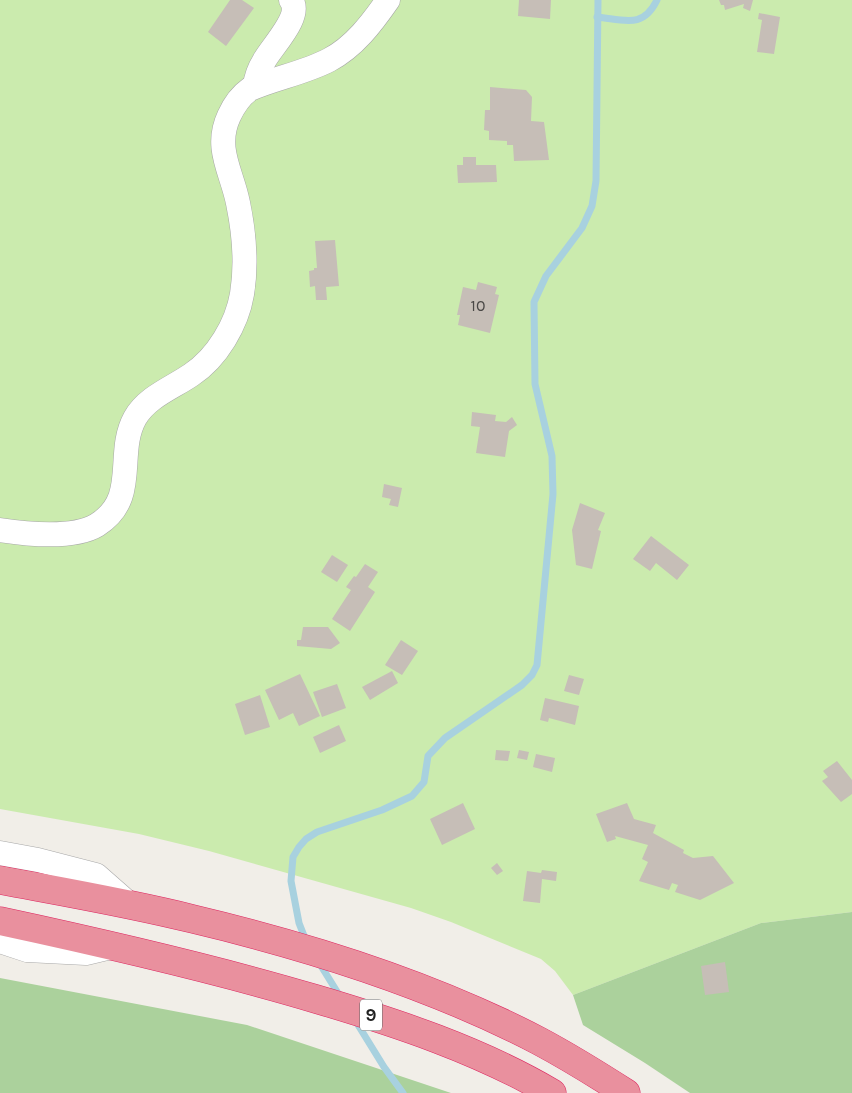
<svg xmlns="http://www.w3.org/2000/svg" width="852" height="1093" font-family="Karla,sans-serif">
<rect width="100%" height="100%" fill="#f1eee8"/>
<polygon fill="#cbebae" points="0,0 852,0 852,912 761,923 573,995 555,971 541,959 451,922 411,908 209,851 139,834 0,809"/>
<g fill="#abd19c">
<polygon points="852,912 852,1093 690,1093 645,1063 583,1025 573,995 761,923"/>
<polygon points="0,978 247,1025 451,1093 0,1093"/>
</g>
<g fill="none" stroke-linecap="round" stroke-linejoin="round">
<g stroke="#a8d1df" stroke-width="7">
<path d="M 597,17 C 625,20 643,29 657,0"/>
<polyline points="306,941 299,923 291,881 293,857 299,847 306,839 317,832 382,810 412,796 424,782 428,756 445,738 522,685 532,675 537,665 553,494 552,456 535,384 534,302 546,276 582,228 592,206 596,181 598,0"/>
<polyline points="318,961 341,998"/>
<polyline points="355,1020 384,1067 403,1093"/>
</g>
</g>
<g fill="#c6beb7">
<polygon points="230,0 242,0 254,8 226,46 208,32"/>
<polygon points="519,0 551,0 550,19 518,16"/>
<polygon points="719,0 753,0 750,11 743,8 744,4 725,10 724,5 721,5"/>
<polygon points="759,13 780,17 774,54 757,52 762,20 758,19"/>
<polygon points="490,87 526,90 532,97 531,121 544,122 549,160 514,161 513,145 507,145 507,141 489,140 489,131 484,130 485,110 490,110"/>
<polygon points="463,157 476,157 476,165 496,165 497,182 458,183 457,165 463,165"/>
<polygon points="335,240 339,286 326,287 327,300 316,300 315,286 310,287 309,271 314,270 314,268 317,268 315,241"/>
<polygon points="478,282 497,287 495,294 499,295 490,333 458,325 460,315 457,315 463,287 476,290"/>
<polygon points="472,412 496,415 495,421 506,422 512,417 517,425 509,431 505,457 476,453 480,427 471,426"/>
<polygon points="384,484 402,488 398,507 389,505 391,499 382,497"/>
<polygon points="580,503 605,513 598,530 601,531 592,569 576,565 572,530"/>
<polygon points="651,536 689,565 677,580 656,563 650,571 633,559"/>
<polygon points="332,555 348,565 337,582 321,572"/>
<polygon points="365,564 378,572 368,587 375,592 350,631 332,619 351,590 346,587 354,576 356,577"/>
<polygon points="303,627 328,627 340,643 331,649 297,646 297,640 301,640"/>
<polygon points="401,640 418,651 402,675 385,665"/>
<polygon points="392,671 398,683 370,700 362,687"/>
<polygon points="300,674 320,716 299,726 293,713 279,720 265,690"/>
<polygon points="569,675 584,679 579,695 564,691"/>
<polygon points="337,684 346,708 322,717 313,692"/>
<polygon points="260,695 270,727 245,735 235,704"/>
<polygon points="545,698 579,706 575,725 549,718 548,722 540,720"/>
<polygon points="339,725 346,741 320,753 313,737"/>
<polygon points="496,750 510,751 508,761 495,760"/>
<polygon points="519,750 529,752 527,760 517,758"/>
<polygon points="536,754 555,758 552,772 533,767"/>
<polygon points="837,761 852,780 852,794 841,802 822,781 828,777 823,771"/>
<polygon points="463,803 475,829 442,845 430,819"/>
<polygon points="627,803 634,819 656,825 653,833 684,850 683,853 693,858 713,856 734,883 700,900 675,892 678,885 672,883 669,890 639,881 648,862 642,859 648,845 615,836 616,839 607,842 596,814"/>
<polygon points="497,863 503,871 497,875 491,868"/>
<polygon points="542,870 557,872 556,881 542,879 540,903 523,901 527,871 541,873"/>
<polygon points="725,962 729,992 705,995 701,966"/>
</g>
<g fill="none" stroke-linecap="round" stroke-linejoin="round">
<g stroke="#a8a8a8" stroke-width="25">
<g id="minor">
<path d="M 255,86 C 256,77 259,69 264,61 C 272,46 303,16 291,0"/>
<path d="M 0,530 C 26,534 74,539 97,525 C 140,498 115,454 135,418 C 147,397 172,388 191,375 C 217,358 237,324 242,294 C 247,264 244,232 238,203 C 232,172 214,148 229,116 C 234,105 240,96 250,89 C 275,78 304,73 329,60 C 354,47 372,23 388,0"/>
<polyline points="0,853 38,860 96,875 129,904"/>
<polyline points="0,941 27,950 86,953 111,947"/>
</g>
</g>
<g stroke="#dd2761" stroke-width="29">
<g id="highway">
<path d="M 0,880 C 64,892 129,903 193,919 C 311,947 430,984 539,1041 C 569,1057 598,1075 626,1093"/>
<path d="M 0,921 C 107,944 212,968 316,999 C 397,1023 479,1050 552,1093"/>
</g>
</g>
<use href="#minor" stroke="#fff" stroke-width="24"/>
<use href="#highway" stroke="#e9909e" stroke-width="28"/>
</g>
<g text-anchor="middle" stroke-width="5" stroke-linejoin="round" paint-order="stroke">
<g font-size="16" fill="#4a4846">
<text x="478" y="311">10</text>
</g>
<rect fill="#fff" stroke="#646464" stroke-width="1" x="360" y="999.5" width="22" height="31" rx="4"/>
<g font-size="18" font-weight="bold" fill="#212121">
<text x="371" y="1021">9</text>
</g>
</g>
</svg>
